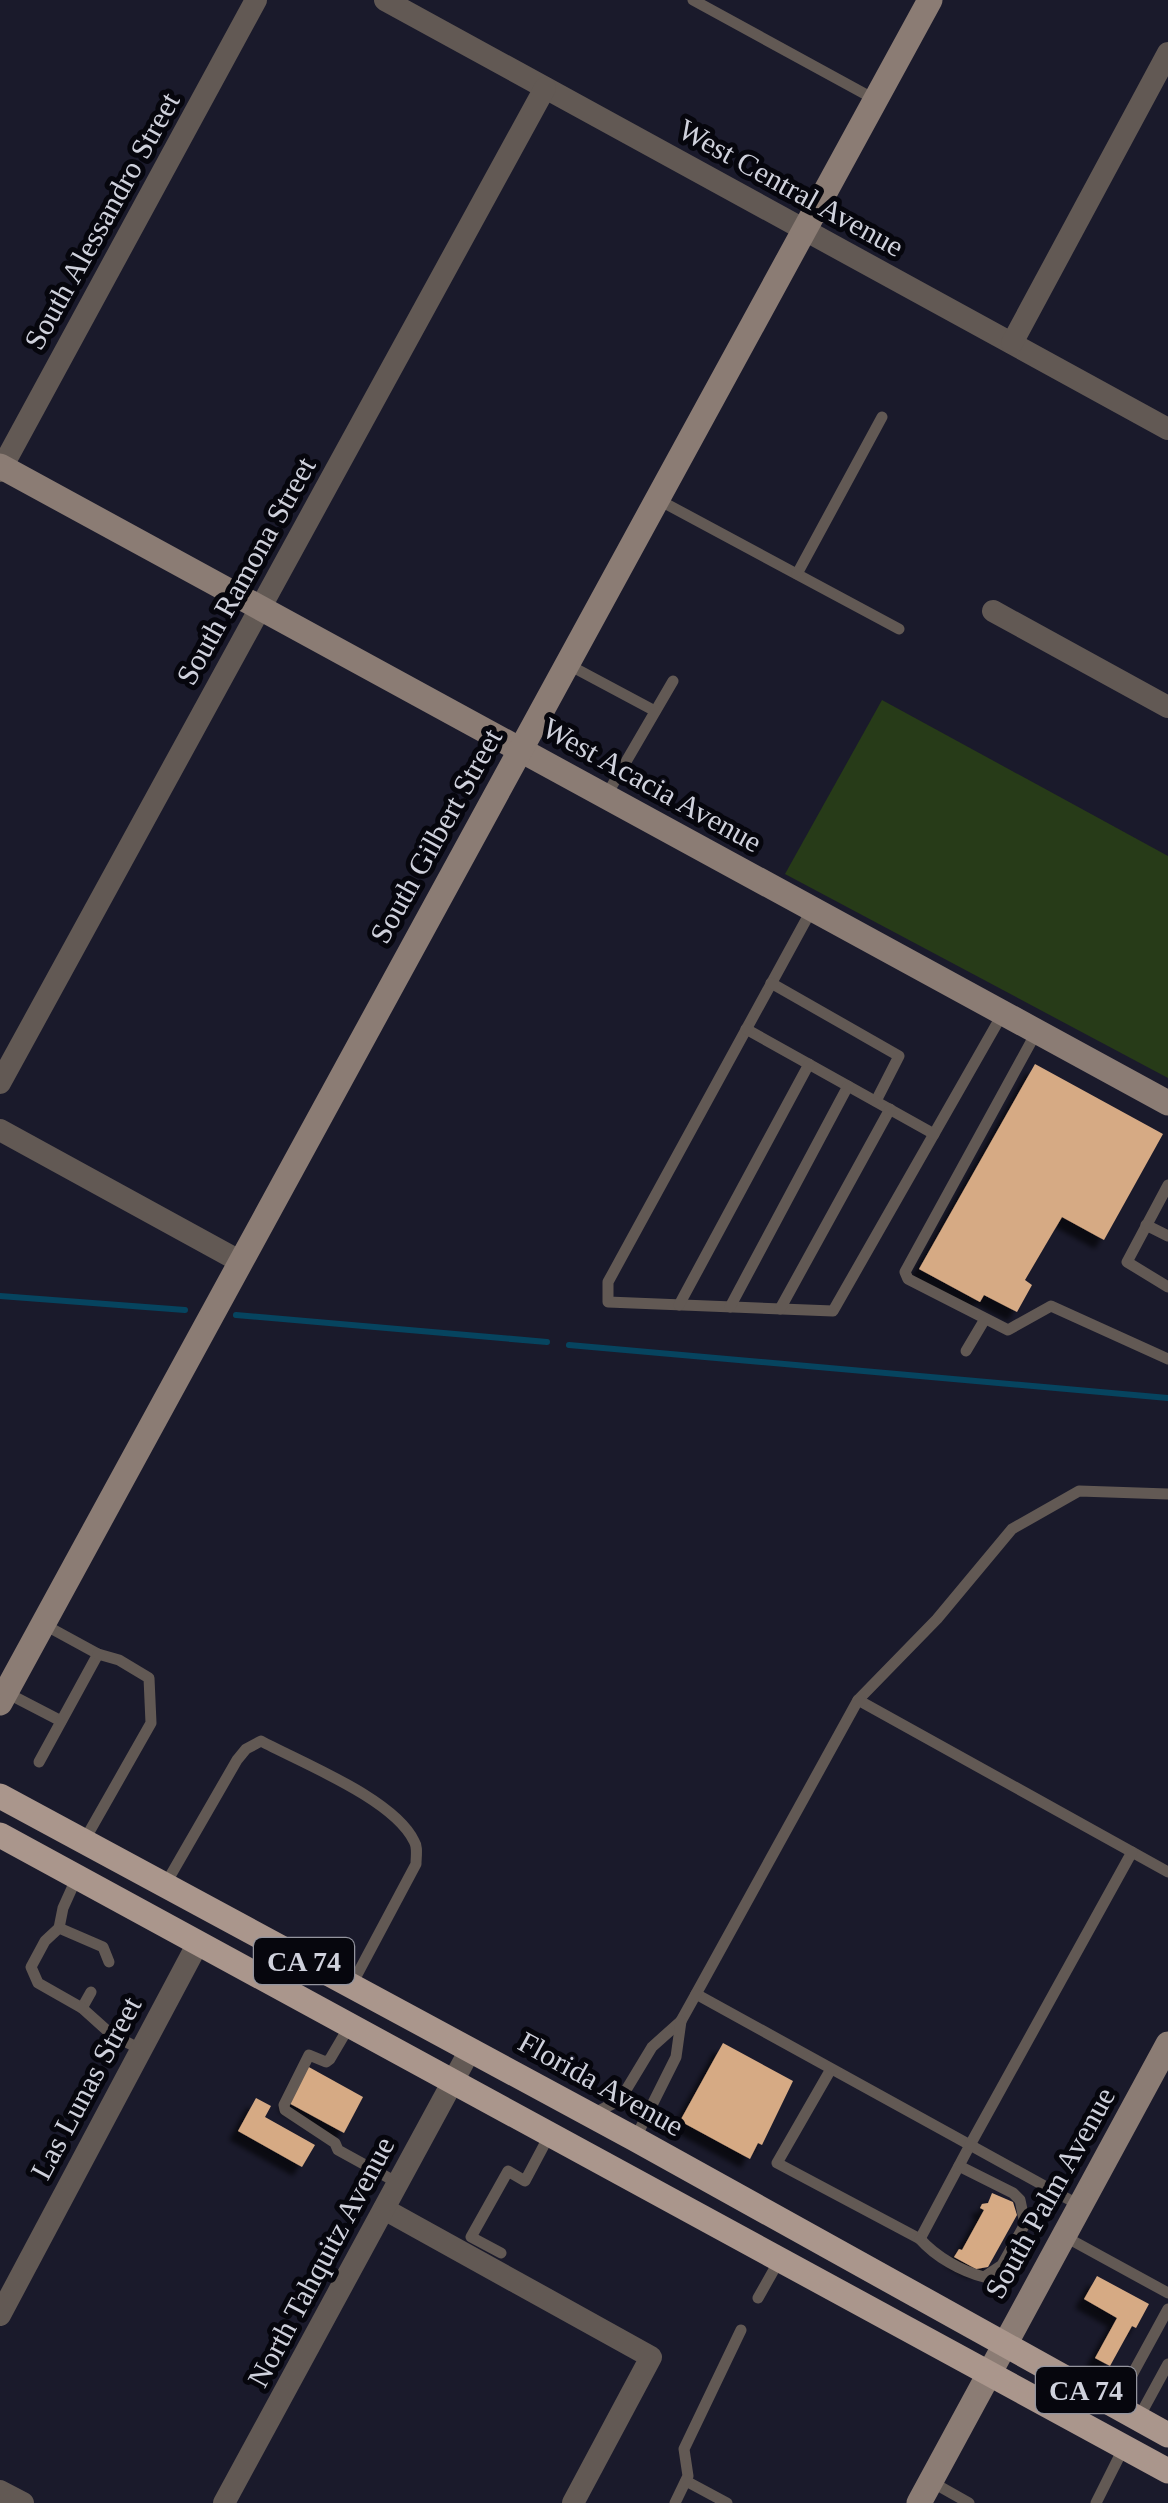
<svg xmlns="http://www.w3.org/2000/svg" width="1168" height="2503" font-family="Georgia,serif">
<defs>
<filter id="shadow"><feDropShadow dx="-9" dy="9" stdDeviation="2.5" flood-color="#0009"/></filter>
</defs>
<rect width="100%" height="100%" fill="#1a1a2b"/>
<polygon fill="#273b18" points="882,700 1168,856 1168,1078 785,874"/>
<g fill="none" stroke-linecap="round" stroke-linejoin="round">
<g stroke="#06445f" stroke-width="6">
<polyline points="0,1296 185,1310"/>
<polyline points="236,1315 547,1342"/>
<polyline points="569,1345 1168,1398"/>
</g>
</g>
<g fill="#d6aa84" filter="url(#shadow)">
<polygon points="1035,1064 1163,1134 1104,1240 1062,1217 1025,1280 1032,1285 1017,1312 984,1295 980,1302 919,1269"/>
<polygon points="723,2043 793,2081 762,2145 758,2143 750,2159 680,2121"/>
<polygon points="307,2066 363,2097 344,2133 287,2102"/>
<polygon points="256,2098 271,2106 265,2117 315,2145 302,2167 238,2131"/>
<polygon points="992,2193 1013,2202 1017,2215 988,2267 976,2269 954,2257 959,2249 962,2250 984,2210 980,2208 982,2204 988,2203"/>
<polygon points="1097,2276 1149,2304 1136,2328 1132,2326 1110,2366 1095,2358 1117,2318 1084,2299"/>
</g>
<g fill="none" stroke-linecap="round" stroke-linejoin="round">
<g stroke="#625954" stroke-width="11">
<polyline points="693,0 876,100"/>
<polyline points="657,499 899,629"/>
<polyline points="797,574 882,417"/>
<polyline points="567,664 655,711"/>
<polyline points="606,796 673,681"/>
<polyline points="812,909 608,1282 608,1302 833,1311 1003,1013"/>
<polyline points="771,983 899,1056 876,1101"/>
<polyline points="746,1029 934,1134"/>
<polyline points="1037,1031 905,1272 908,1279 1008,1330 1051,1306 1168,1359"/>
<polyline points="1168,1185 1127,1262 1168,1287"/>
<polyline points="1146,1225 1168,1236"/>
<polyline points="679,1305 809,1064"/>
<polyline points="730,1307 848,1086"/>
<polyline points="780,1309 890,1109"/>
<polyline points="966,1351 985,1319"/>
<polyline points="7,1693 61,1721"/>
<polyline points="858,1700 937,1619 1012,1529 1079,1491 1168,1494"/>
<polyline points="39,1762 98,1654 43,1624"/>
<polyline points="84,1841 151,1723 149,1678 119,1660 98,1654"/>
<path d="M 165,1885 L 237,1760 L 246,1749 L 261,1741 C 302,1763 394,1799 414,1841 C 418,1847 416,1856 416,1864 L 351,1986"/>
<polyline points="59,1928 63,1908 77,1877"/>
<polyline points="91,1992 82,2008 111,2034 140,2049"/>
<polyline points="82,2008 38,1983 31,1967 45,1941 59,1928 103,1947 109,1962"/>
<polyline points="350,2025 330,2059 326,2062 309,2055 284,2105 285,2110 335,2143 338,2150 398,2183"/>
<polyline points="831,2069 777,2163 920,2239 970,2145 696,1994 858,1700 1168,1872"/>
<polyline points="591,2115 620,2100 652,2047 681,2021 696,1994"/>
<polyline points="635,2139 676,2057 681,2021"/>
<polyline points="1079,2205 970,2145 1132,1852"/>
<polyline points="1062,2235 1168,2293"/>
<path d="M 920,2239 C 936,2257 961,2271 984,2277 L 1002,2265 L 1025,2224 L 1020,2200 L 1013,2193 L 959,2166"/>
<polyline points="501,2253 471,2237 508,2171 525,2181 550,2134"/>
<polyline points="758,2298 780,2259"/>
<polyline points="1115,2406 1168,2309"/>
<polyline points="1138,2419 1168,2364"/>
<polyline points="686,2481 727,2503"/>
<polyline points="930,2481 969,2503"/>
<polyline points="675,2503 688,2476 684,2449 741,2330"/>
<polyline points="1096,2503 1124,2447"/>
</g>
<g stroke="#625954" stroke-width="22">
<polyline points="385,0 1168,429"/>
<polyline points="1012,343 1168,53"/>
<polyline points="0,471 256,0"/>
<polyline points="993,611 1168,707"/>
<polyline points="0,1083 545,88"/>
<polyline points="0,1130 241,1262"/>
<polyline points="384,2209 651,2357 573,2503"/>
<polyline points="0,2315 198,1943"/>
<polyline points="0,2491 23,2503"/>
<polyline points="224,2503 470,2050"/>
</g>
<g stroke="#8b7c74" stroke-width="25">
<polyline points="0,466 1168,1103"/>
<polyline points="0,1703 930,0"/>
<polyline points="919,2503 1168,2044"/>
</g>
<g stroke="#aa968c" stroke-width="25">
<polyline points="0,1796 635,2139 1168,2435"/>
<polyline points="0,1835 1168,2471"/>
</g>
</g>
<g text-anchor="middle" stroke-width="10" stroke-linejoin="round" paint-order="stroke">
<g fill="#06060d" stroke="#93949e" stroke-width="2.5">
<rect x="254" y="1938" width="100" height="46" rx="8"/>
<rect x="1036" y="2367" width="100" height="46" rx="8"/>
</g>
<g font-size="28" font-weight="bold" fill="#cfd1dc">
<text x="304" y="1971">CA 74</text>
<text x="1086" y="2400">CA 74</text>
</g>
<g font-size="30" fill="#cfd1dc" stroke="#06060d">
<text transform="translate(791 188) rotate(29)" y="10">West Central Avenue</text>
<text transform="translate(102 221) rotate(-61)" y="10">South Alessandro Street</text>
<text transform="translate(246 571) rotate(-61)" y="10">South Ramona Street</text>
<text transform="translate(652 785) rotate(29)" y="10">West Acacia Avenue</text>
<text transform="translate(436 836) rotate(-61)" y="10">South Gilbert Street</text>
<text transform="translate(601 2084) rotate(29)" y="10">Florida Avenue</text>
<text transform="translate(86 2088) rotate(-62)" y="10">Las Lunas Street</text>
<text transform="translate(1050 2193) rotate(-61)" y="10">South Palm Avenue</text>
<text transform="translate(321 2262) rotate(-62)" y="10">North Tahquitz Avenue</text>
</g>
</g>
</svg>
